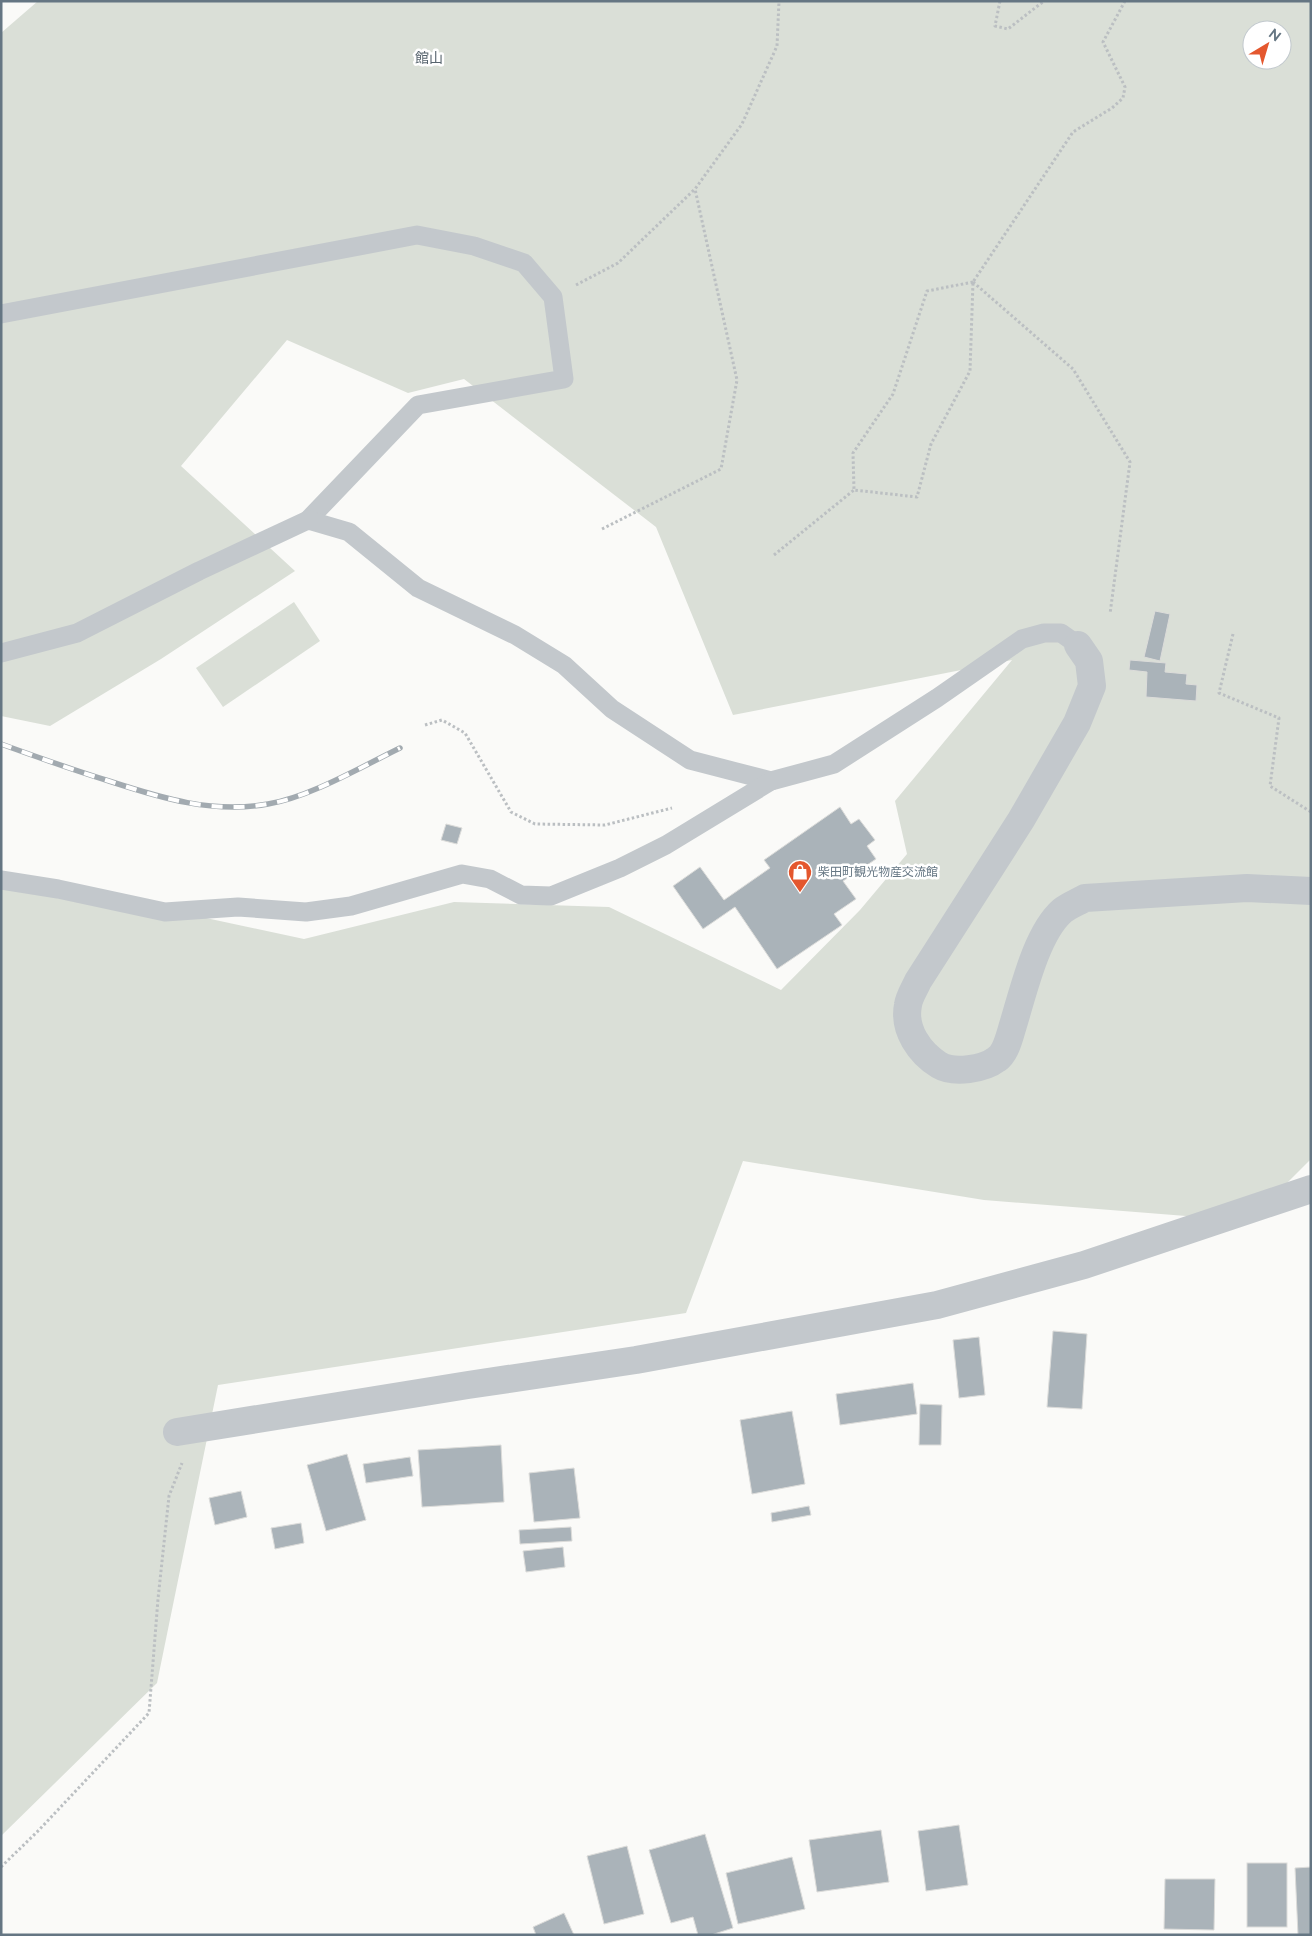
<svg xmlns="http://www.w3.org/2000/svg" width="1312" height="1936" font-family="Raleway,'Noto Sans JP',sans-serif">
<rect width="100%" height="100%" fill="#fafaf8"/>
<g fill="#dadfd7" fill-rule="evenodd">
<path d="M 38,1 L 1311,1 L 1311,1159 L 1249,1221 L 984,1200 L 743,1161 L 686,1313 L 218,1385 L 157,1683 L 1,1836 L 1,874 L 304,939 L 454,902 L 609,907 L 781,990 L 860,910 L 907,854 L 895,801 L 1012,660 L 733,715 L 656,527 L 464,379 L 408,393 L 287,340 L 181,466 L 295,571 L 161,659 L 50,726 L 1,716 L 1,33 ZM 1252,30 L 1282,30 L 1282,60 L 1252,60 Z"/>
<polygon points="294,602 320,641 223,707 196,668"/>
</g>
<g fill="#aab3b9" stroke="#dcdcda">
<polygon points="1155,611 1170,614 1160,661 1144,657"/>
<polygon points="1130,660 1166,663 1165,672 1187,674 1186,684 1197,685 1196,701 1146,697 1147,672 1129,670"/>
<polygon points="840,807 851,824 859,819 875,840 867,846 876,859 843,881 856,899 834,914 842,925 777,969 735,907 703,929 673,886 700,867 724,900 770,868 764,860"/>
<polygon points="446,824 462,828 457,844 441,840"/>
<polygon points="1053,1331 1087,1334 1082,1409 1047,1407"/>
<polygon points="979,1337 985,1395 959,1398 953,1340"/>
<polygon points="913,1383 917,1414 840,1425 836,1394"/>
<polygon points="920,1404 942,1405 941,1445 919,1445"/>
<polygon points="792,1411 805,1484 752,1494 740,1420"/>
<polygon points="501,1445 504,1502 422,1507 418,1450"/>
<polygon points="347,1454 366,1520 326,1531 307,1465"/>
<polygon points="410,1457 413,1476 366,1483 363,1464"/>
<polygon points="574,1468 580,1518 534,1522 529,1473"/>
<polygon points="241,1491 247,1517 215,1525 209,1498"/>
<polygon points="809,1506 811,1515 772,1522 771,1513"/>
<polygon points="301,1523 304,1543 275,1549 271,1528"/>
<polygon points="571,1527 572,1541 520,1544 519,1530"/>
<polygon points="563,1547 565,1567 526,1572 523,1551"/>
<polygon points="959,1825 968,1885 926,1891 918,1831"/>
<polygon points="881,1830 889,1882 817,1892 809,1840"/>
<polygon points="705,1834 733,1928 711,1935 698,1935 693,1917 671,1923 649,1850"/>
<polygon points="627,1846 644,1914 604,1924 587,1856"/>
<polygon points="792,1857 805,1909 738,1924 726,1873"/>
<rect x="1247" y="1863" width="40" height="64"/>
<polygon points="1311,1867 1311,1935 1298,1935 1295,1868"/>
<polygon points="1165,1879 1215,1879 1214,1930 1164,1929"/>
<polygon points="564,1913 574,1935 536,1935 533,1927"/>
</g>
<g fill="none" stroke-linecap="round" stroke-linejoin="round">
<g stroke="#bbbfc2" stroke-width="3" stroke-dasharray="2.5 2.5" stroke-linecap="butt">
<polyline points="1000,1 995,26 1008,29 1044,1"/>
<polyline points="973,282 927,291 893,394 853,453 854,490 917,497 931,444 970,371 973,282 1073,132 1112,108 1123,98 1125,87 1103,42 1125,1"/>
<polyline points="973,282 1073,369 1130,462 1110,614"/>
<polyline points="576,285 618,263 695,189 742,124 777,46 779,1"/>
<polyline points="602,529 721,469 737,380 695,189"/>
<polyline points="774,555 854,490"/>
<polyline points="1233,634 1219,693 1279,718 1270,786 1311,812"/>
<polyline points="425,725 442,720 465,733 511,812 535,824 605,825 672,808"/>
<polyline points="1,1867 39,1830 149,1713 158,1599 169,1496 182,1463"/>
</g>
<g stroke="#c3c8cc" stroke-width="19">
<polyline points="1,314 417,235 474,246 524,263 553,297 564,379 418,405 308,520"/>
<polyline points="1,653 77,633 199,571 308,520 349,532 418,588 515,635 564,665 612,709 690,760 771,781"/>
<polyline points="1,880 58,889 165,912 238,907 306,912 351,906 462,874 490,879 521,895 551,896 620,868 666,845 771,781 834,764 937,698 1022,639 1044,633 1061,633 1078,645"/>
</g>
<g stroke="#c3c8cc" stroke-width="28">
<path d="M 1078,645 L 1089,661 L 1092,686 L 1077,723 L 1021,820 L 918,981 C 915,988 909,997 908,1005 C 903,1030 920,1053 939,1065 C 954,1074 984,1069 997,1059 C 1006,1053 1010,1035 1013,1025 C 1023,993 1036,934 1062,911 C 1068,906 1078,902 1085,898 L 1247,888 L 1311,891"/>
<polyline points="177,1432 468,1385 636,1360 937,1305 1084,1265 1311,1189"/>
</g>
<g stroke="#a2aab0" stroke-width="5.5">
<path id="rail" d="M 1,744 C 37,757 73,770 109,781 C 161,798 213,814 268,804 C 310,797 361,767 400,748"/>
</g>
<use href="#rail" stroke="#fff" stroke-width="4" stroke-dasharray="11" stroke-linecap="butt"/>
</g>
<defs>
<g id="shop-pin" transform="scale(1.25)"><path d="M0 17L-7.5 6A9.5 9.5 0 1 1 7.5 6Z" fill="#e4572e" stroke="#fff"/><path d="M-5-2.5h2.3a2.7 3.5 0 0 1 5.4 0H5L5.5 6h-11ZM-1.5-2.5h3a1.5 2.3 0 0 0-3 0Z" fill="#fff"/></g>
</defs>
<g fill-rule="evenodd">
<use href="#shop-pin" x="800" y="872"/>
</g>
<g text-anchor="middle" stroke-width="5" stroke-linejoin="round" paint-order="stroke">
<g font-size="12" fill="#657683" stroke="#fff" text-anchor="start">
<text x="818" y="876">柴田町観光物産交流館</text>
</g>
<g font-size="14" fill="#57646e" stroke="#fff">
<text x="429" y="63">館山</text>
</g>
</g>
<rect width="1312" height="1936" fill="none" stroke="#657683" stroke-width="5"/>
<g transform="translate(1267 45) rotate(38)"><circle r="24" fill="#ffffff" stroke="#c1c8cd"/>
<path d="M0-4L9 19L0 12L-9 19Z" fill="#e4572e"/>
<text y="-8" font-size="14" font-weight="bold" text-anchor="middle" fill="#657683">N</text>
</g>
</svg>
